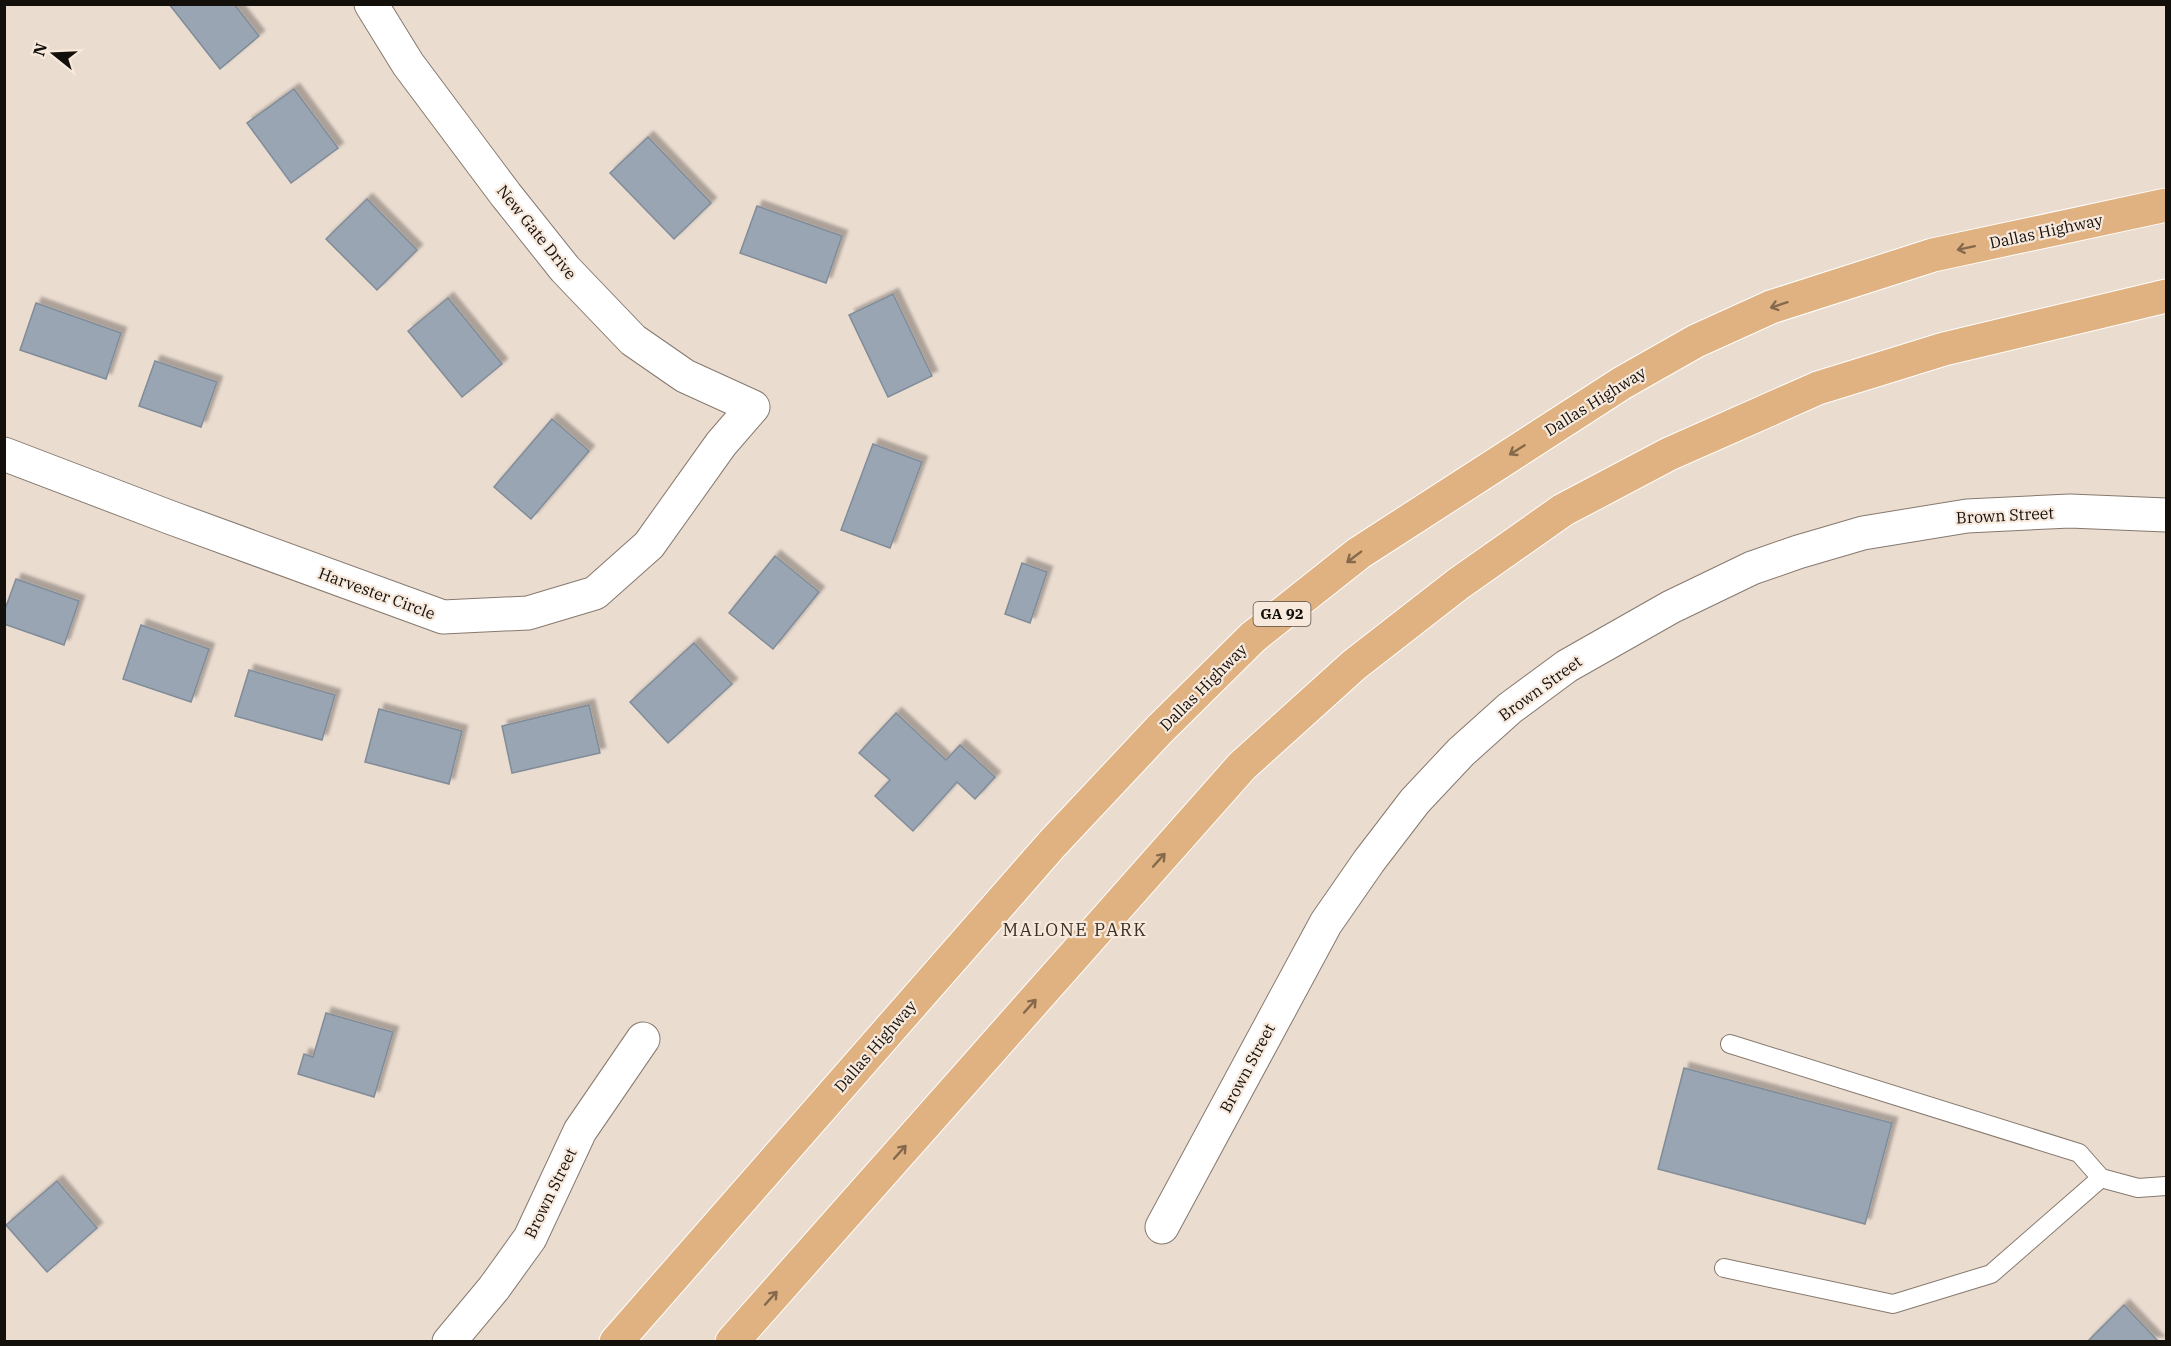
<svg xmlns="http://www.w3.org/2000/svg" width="2171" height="1346" font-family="'IBM Plex Serif',serif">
<defs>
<filter id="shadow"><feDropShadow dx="5.5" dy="-5.5" stdDeviation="1.5" flood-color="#0004"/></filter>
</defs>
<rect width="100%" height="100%" fill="#ebdcd0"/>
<g fill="#99a5b2" stroke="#818c99" stroke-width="1.5" filter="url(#shadow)">
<polygon points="169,4 234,4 259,36 220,69"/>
<polygon points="294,89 338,148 291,183 247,123"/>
<polygon points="648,137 711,203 674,239 610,173"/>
<polygon points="367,199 417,250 377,290 326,239"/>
<polygon points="757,206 842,236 826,283 740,253"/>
<polygon points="893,294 932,376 888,397 849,315"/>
<polygon points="448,298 502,364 462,397 408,331"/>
<polygon points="36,303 121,333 106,379 20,350"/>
<polygon points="155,361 217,382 201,427 139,406"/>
<polygon points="552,419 589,451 531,519 494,487"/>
<polygon points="873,444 922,462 890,548 841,530"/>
<polygon points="775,556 819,592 773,649 729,613"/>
<polygon points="1022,563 1047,572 1030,623 1005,614"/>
<polygon points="16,579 79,601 64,645 4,624 4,612"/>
<polygon points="141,625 209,649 191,702 123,679"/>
<polygon points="694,643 732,684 668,743 630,702"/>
<polygon points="249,670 335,695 322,740 235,716"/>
<polygon points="589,705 600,753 512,773 502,726"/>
<polygon points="379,709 462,731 449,784 365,762"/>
<polygon points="896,713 946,760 960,745 995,777 975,799 957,782 913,831 875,796 890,780 859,753"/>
<polygon points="326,1013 393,1032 374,1097 298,1074 304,1054 313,1057"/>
<polygon points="1684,1068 1892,1123 1865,1224 1658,1169"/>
<polygon points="57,1181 97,1228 47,1272 6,1225"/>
<polygon points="2124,1305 2159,1342 2087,1342"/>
</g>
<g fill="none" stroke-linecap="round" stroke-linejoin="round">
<g stroke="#86796e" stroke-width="20">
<g id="service">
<polyline points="1730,1044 2079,1153 2101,1178"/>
<polyline points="1724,1268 1893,1304 1991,1274 2101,1178 2138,1188 2166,1186"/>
</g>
</g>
<g stroke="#86796e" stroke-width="35">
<g id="minor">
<polyline points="4,454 169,517 443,617 528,613 595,593 649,545 721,444 753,407 685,376 633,340 565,269 506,195 408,64 371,4"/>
<polyline points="1162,1227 1326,923 1369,861 1415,801 1461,752 1510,708 1567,666 1671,607 1752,568 1798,552 1863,533 1967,516 2070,511 2166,515"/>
<polyline points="449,1342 494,1288 530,1238 580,1131 643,1039"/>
</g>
</g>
<g stroke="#fff" stroke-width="35">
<g id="primary">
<polyline points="616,1342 1052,844 1159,730 1253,637 1359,553 1622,383 1696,341 1771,307 1933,255 2166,205"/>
<polyline points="732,1342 1242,766 1354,665 1458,584 1563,510 1669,454 1818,388 1944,349 2166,296"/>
</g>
</g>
<use href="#service" stroke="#fff" stroke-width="18"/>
<use href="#minor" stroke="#fff" stroke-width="33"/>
<use href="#primary" stroke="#e0b281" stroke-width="33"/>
</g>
<defs><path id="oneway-shaft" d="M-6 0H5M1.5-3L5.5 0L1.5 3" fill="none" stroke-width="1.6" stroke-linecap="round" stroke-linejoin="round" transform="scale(1.5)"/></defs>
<g stroke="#84694c">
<use href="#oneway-shaft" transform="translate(1966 248) rotate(168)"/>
<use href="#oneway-shaft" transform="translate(1779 305) rotate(162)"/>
<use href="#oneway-shaft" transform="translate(1517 450) rotate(148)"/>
<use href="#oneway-shaft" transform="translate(1354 557) rotate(143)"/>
<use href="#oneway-shaft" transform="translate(1159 860) rotate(-48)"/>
<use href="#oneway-shaft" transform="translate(1030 1006) rotate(-48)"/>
<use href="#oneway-shaft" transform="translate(900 1152) rotate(-48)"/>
<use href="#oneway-shaft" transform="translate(771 1298) rotate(-48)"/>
</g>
<g text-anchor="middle" stroke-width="4.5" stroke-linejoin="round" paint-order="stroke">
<rect fill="#f8e9dd" stroke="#58504a" stroke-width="1.5" x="1253.5" y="602" width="57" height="24" rx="4.5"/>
<g font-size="15" font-weight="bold" fill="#130f0b">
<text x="1282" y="619">GA 92</text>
</g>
<g font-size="16" fill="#130f0b" stroke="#f8e9dd">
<text transform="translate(2046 231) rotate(-12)" y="6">Dallas Highway</text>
<text transform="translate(537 232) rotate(51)" y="6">New Gate Drive</text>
<text transform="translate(1595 401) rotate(-32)" y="6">Dallas Highway</text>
<text transform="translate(2005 515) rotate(-3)" y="6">Brown Street</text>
<text transform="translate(377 593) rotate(20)" y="6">Harvester Circle</text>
<text transform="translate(1203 687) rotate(-45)" y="6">Dallas Highway</text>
<text transform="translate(1540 688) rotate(-36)" y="6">Brown Street</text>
<text transform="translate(875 1046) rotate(-49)" y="6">Dallas Highway</text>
<text transform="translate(1247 1068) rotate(-62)" y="6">Brown Street</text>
<text transform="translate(550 1193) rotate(-64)" y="6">Brown Street</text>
</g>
<g font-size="18" letter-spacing="1.5" fill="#3c3127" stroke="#f8e9dd">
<text x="1075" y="936">MALONE PARK</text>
</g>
</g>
<rect width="2171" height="1346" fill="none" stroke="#130f0b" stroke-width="12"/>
<g transform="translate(54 54) rotate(288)" stroke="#f8e9dd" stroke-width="4.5" paint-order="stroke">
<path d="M0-4.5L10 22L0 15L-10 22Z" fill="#130f0b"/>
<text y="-9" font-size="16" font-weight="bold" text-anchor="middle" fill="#130f0b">N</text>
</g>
</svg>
